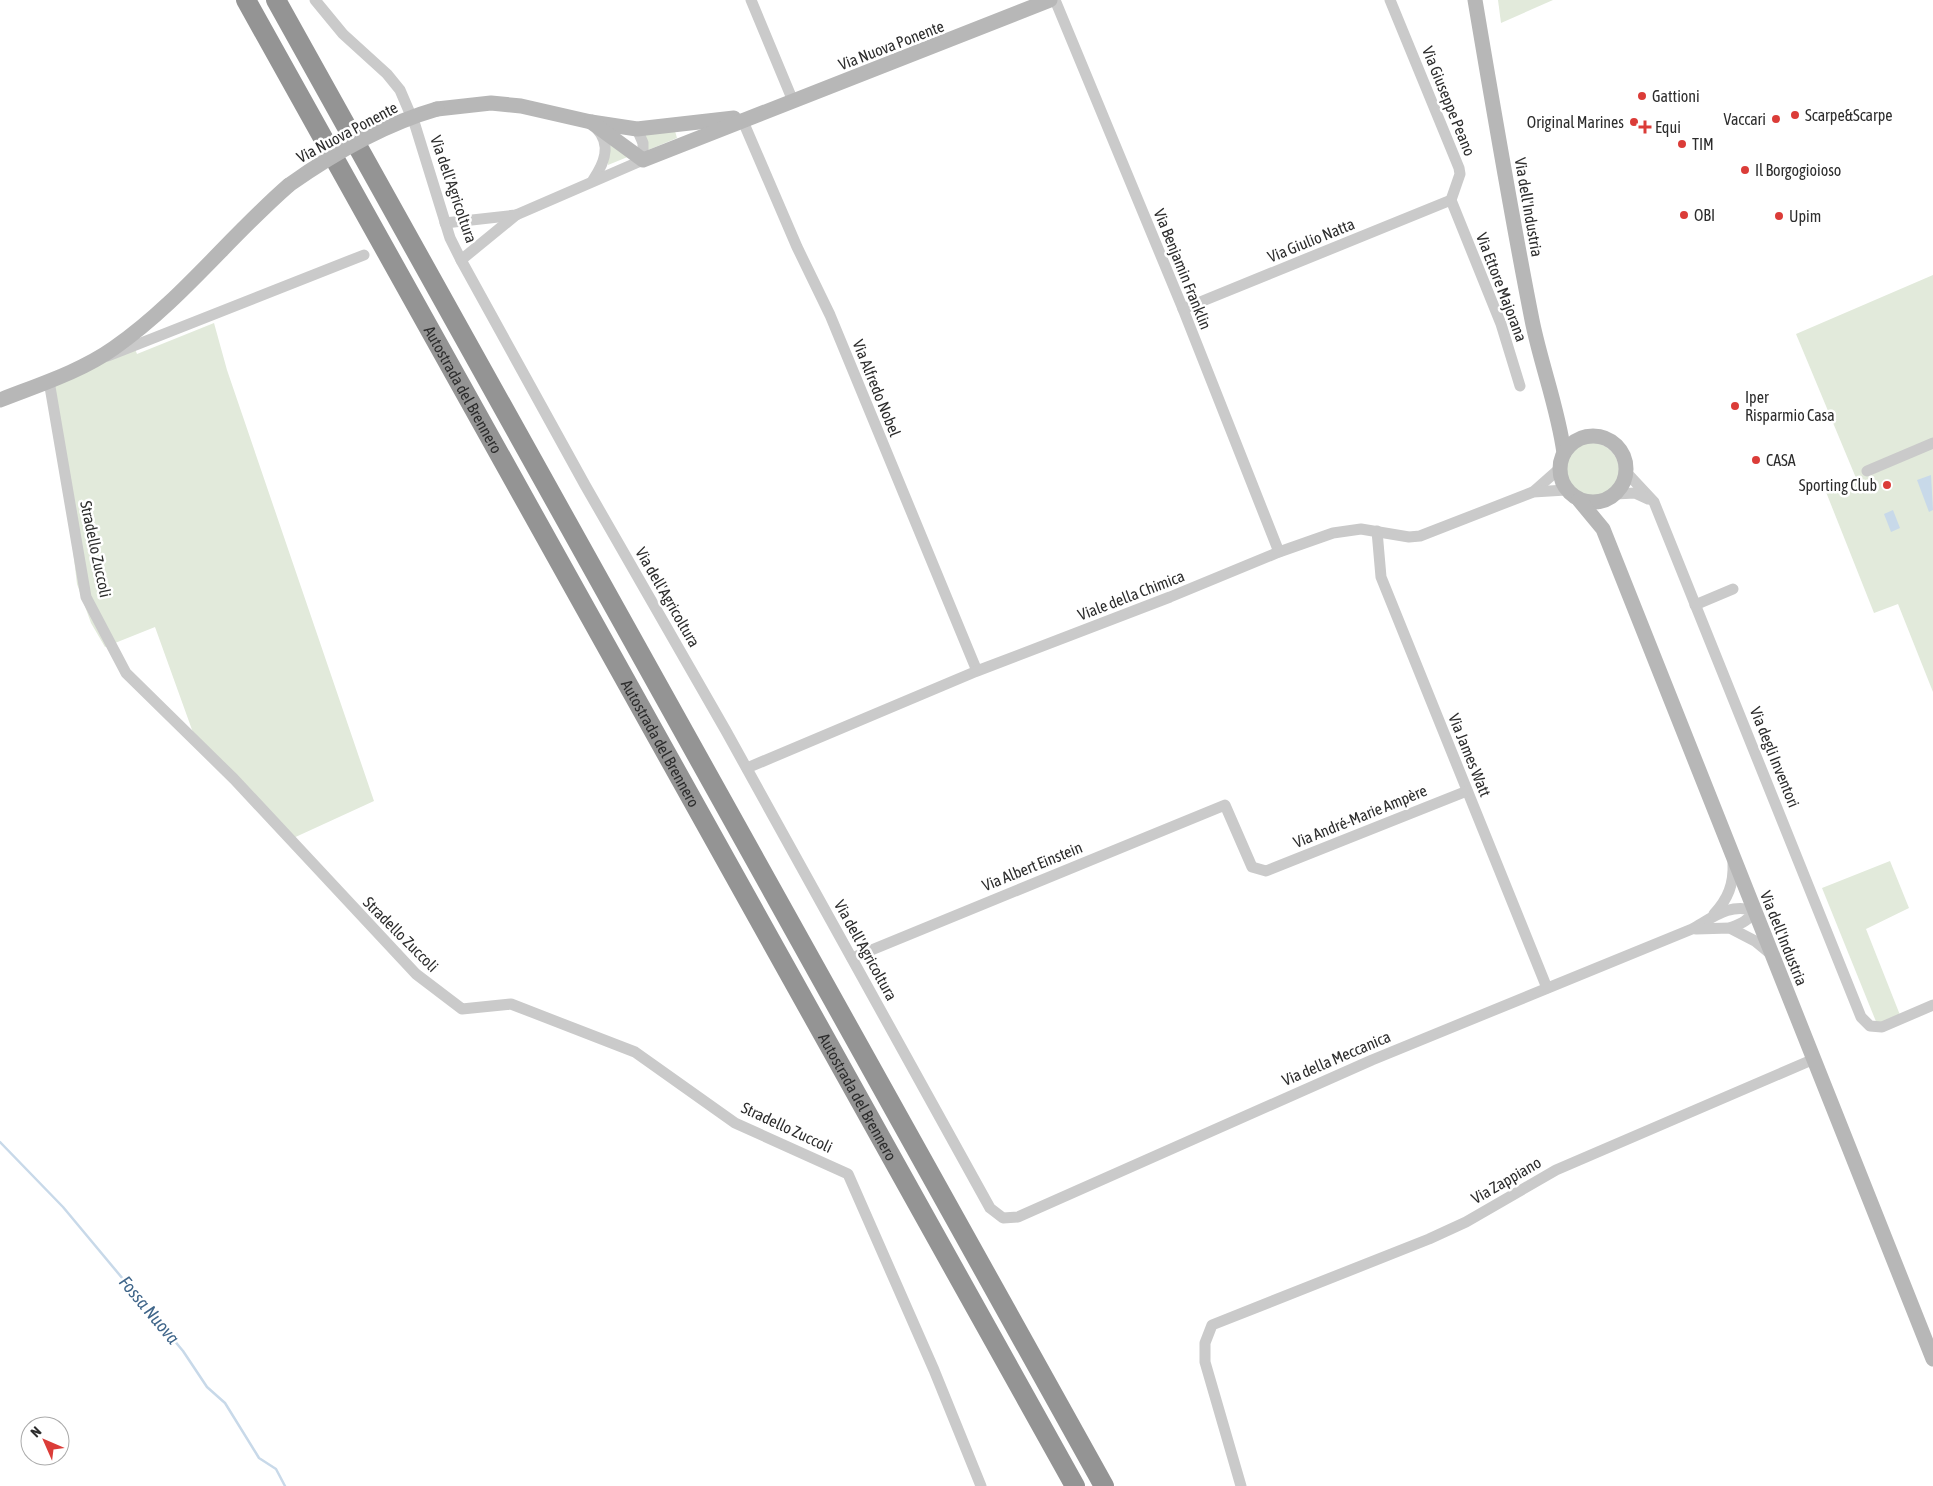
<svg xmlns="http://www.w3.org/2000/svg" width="1933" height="1486" font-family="'Asap Condensed',sans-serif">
<rect width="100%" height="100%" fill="#fff"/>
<g fill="#e2eadb">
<polygon points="1498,0 1553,0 1501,23"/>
<polygon points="675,131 677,138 648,150 644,134"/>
<polygon points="608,140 630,156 608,165"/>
<polygon points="1933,275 1933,692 1898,604 1874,613 1826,492 1856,478 1796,334"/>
<polygon points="214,323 227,370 374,801 289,840 200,752 155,627 105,647 91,623 77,584 52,375 133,344 137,354"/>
<circle cx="1592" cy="470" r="27"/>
<polygon points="1890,861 1909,908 1866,929 1900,1015 1877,1024 1822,888"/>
</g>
<g fill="#c8d9e9">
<polygon points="1931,475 1933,510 1929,512 1917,480"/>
<polygon points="1893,510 1900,528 1891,532 1884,514"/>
</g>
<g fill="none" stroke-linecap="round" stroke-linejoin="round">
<polyline stroke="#c8d9e9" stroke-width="2.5" points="0,1142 63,1207 183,1351 207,1387 225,1403 259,1458 276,1469 285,1486"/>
<g stroke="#cacaca" stroke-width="11">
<path d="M 315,0 L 343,34 L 387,74 L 400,90 L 415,125 L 450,238 L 461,260 L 585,485 L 726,731 L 990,1208 L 1003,1218 L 1018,1217 L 1372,1060 L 1692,929 C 1712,918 1731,902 1754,911 C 1749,921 1740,924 1730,928"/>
<polyline points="751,0 793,101"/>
<polyline points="1055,0 1183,309 1279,552"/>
<polyline points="1390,0 1459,168 1460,174 1451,200"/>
<polyline points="742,119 797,247 830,315 977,671"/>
<path d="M 593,180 C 604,164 612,145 597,129"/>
<polyline points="1451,200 1501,324 1520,386"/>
<polyline points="445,223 516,215 643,160 643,143 637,129"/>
<polyline points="461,260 516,215"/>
<polyline points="1183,309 1451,200"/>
<polyline points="108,356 364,255"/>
<polyline points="49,381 86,597 126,673 234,779 416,974 462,1009 511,1004 635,1052 735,1123 848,1174 934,1370 981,1486"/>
<polyline points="1867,471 1933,443"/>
<polyline points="1626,472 1654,502 1861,1017 1870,1026 1882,1027 1933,1005"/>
<polyline points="1533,492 1559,469"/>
<polyline points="1615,494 1635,493 1648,499"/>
<polyline points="1377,531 1381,577 1547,988"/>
<polyline points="1695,605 1733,589"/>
<polyline points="747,768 977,671 1170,597 1279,552 1333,533 1361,529 1409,537 1420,536 1533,492 1566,490"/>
<path d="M 1714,914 C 1728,899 1734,884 1733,863"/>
<polyline points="1696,929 1730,928 1755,941 1772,955"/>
<polyline points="852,958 1225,805 1252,867 1266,871 1467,791"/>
<polyline points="1241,1486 1205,1362 1205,1343 1212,1325 1429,1239 1466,1222 1556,1170 1814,1059"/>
</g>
<g stroke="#b7b7b7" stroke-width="15">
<path d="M 1475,0 C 1493,107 1511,214 1532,320 C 1541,365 1558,408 1564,453"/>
<polyline points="437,109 491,103 521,106 591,122 637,129 734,118"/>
<polyline points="591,122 643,160 1050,0"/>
<path d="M 0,400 C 38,385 80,372 114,348 C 180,302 229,237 289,185"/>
<circle cx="1593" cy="469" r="33"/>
<polyline points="1579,500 1603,529 1933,1359"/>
</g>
<g stroke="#949494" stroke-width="20">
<path id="s1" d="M 246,0 L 1075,1486"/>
<polyline points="276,0 1104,1486"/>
</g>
<path stroke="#b7b7b7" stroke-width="15" d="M 289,185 C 334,153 385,124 437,109"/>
</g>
<g fill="#db3c38" stroke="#fff" stroke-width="2">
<circle cx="1642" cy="96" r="5"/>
<circle cx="1795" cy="115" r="5"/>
<circle cx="1776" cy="119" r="5"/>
<circle cx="1634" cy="122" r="5"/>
<path d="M1642.5 119.5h5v5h5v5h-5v5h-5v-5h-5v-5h5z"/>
<circle cx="1682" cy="144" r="5"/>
<circle cx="1745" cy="170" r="5"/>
<circle cx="1684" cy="215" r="5"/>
<circle cx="1779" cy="216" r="5"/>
<circle cx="1735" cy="406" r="5"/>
<circle cx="1756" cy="460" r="5"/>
<circle cx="1887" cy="485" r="5"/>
</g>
<g text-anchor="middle" stroke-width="5" stroke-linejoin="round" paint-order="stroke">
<g font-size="16" fill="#2d2d2d" stroke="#fff">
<text transform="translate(891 45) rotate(-21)" y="6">Via Nuova Ponente</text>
<text transform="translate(1449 101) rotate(68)" y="6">Via Giuseppe Peano</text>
<text transform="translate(347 132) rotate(-28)" y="6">Via Nuova Ponente</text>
<text transform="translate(454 189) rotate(71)" y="6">Via dell'Agricoltura</text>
<text transform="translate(1529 207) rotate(80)" y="6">Via dell'Industria</text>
<text transform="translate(1311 240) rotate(-22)" y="6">Via Giulio Natta</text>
<text transform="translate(1183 269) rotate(68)" y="6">Via Benjamin Franklin</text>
<text transform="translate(1502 287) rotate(69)" y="6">Via Ettore Majorana</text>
<text transform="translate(877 388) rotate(68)" y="6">Via Alfredo Nobel</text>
<text dy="6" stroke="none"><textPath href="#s1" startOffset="446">Autostrada del Brennero</textPath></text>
<text transform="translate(96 549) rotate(78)" y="6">Stradello Zuccoli</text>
<text transform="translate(1131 595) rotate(-21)" y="6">Viale della Chimica</text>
<text transform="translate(668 597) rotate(60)" y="6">Via dell'Agricoltura</text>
<text dy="6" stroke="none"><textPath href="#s1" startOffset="851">Autostrada del Brennero</textPath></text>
<text transform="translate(1470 755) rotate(68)" y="6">Via James Watt</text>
<text transform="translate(1775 757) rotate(68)" y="6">Via degli Inventori</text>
<text transform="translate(1360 816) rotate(-22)" y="6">Via André-Marie Ampère</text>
<text transform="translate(1032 866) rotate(-22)" y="6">Via Albert Einstein</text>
<text transform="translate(401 934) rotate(45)" y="6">Stradello Zuccoli</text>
<text transform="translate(1784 938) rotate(68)" y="6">Via dell'Industria</text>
<text transform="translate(866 950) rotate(61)" y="6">Via dell'Agricoltura</text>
<text transform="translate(1336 1058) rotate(-23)" y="6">Via della Meccanica</text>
<text dy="6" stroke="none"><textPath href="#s1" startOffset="1256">Autostrada del Brennero</textPath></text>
<text transform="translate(787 1127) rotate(25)" y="6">Stradello Zuccoli</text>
<text transform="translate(1506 1180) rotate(-30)" y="6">Via Zappiano</text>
</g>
<g font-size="16" fill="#2d2d2d" stroke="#fff" text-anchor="start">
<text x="1652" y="102">Gattioni</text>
<text x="1805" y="121">Scarpe&amp;Scarpe</text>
<text x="1766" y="125" text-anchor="end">Vaccari</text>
<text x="1624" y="128" text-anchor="end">Original Marines</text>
<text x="1655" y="133">Equi</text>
<text x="1692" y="150">TIM</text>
<text x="1755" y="176">Il Borgogioioso</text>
<text x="1694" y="221">OBI</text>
<text x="1789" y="222">Upim</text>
<text x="1745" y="403">Iper<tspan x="1745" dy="18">Risparmio Casa</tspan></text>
<text x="1766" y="466">CASA</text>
<text x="1877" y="491" text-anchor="end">Sporting Club</text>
</g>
<g font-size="18" font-style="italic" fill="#40668a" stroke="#fff">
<text transform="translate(149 1310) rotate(50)" y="6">Fossa Nuova</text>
</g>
</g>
<g transform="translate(45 1441) rotate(315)"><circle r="24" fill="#ffffff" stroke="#ababab"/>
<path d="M0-4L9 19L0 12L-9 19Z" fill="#db3c38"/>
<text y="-8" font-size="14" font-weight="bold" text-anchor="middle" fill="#2d2d2d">N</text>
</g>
</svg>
